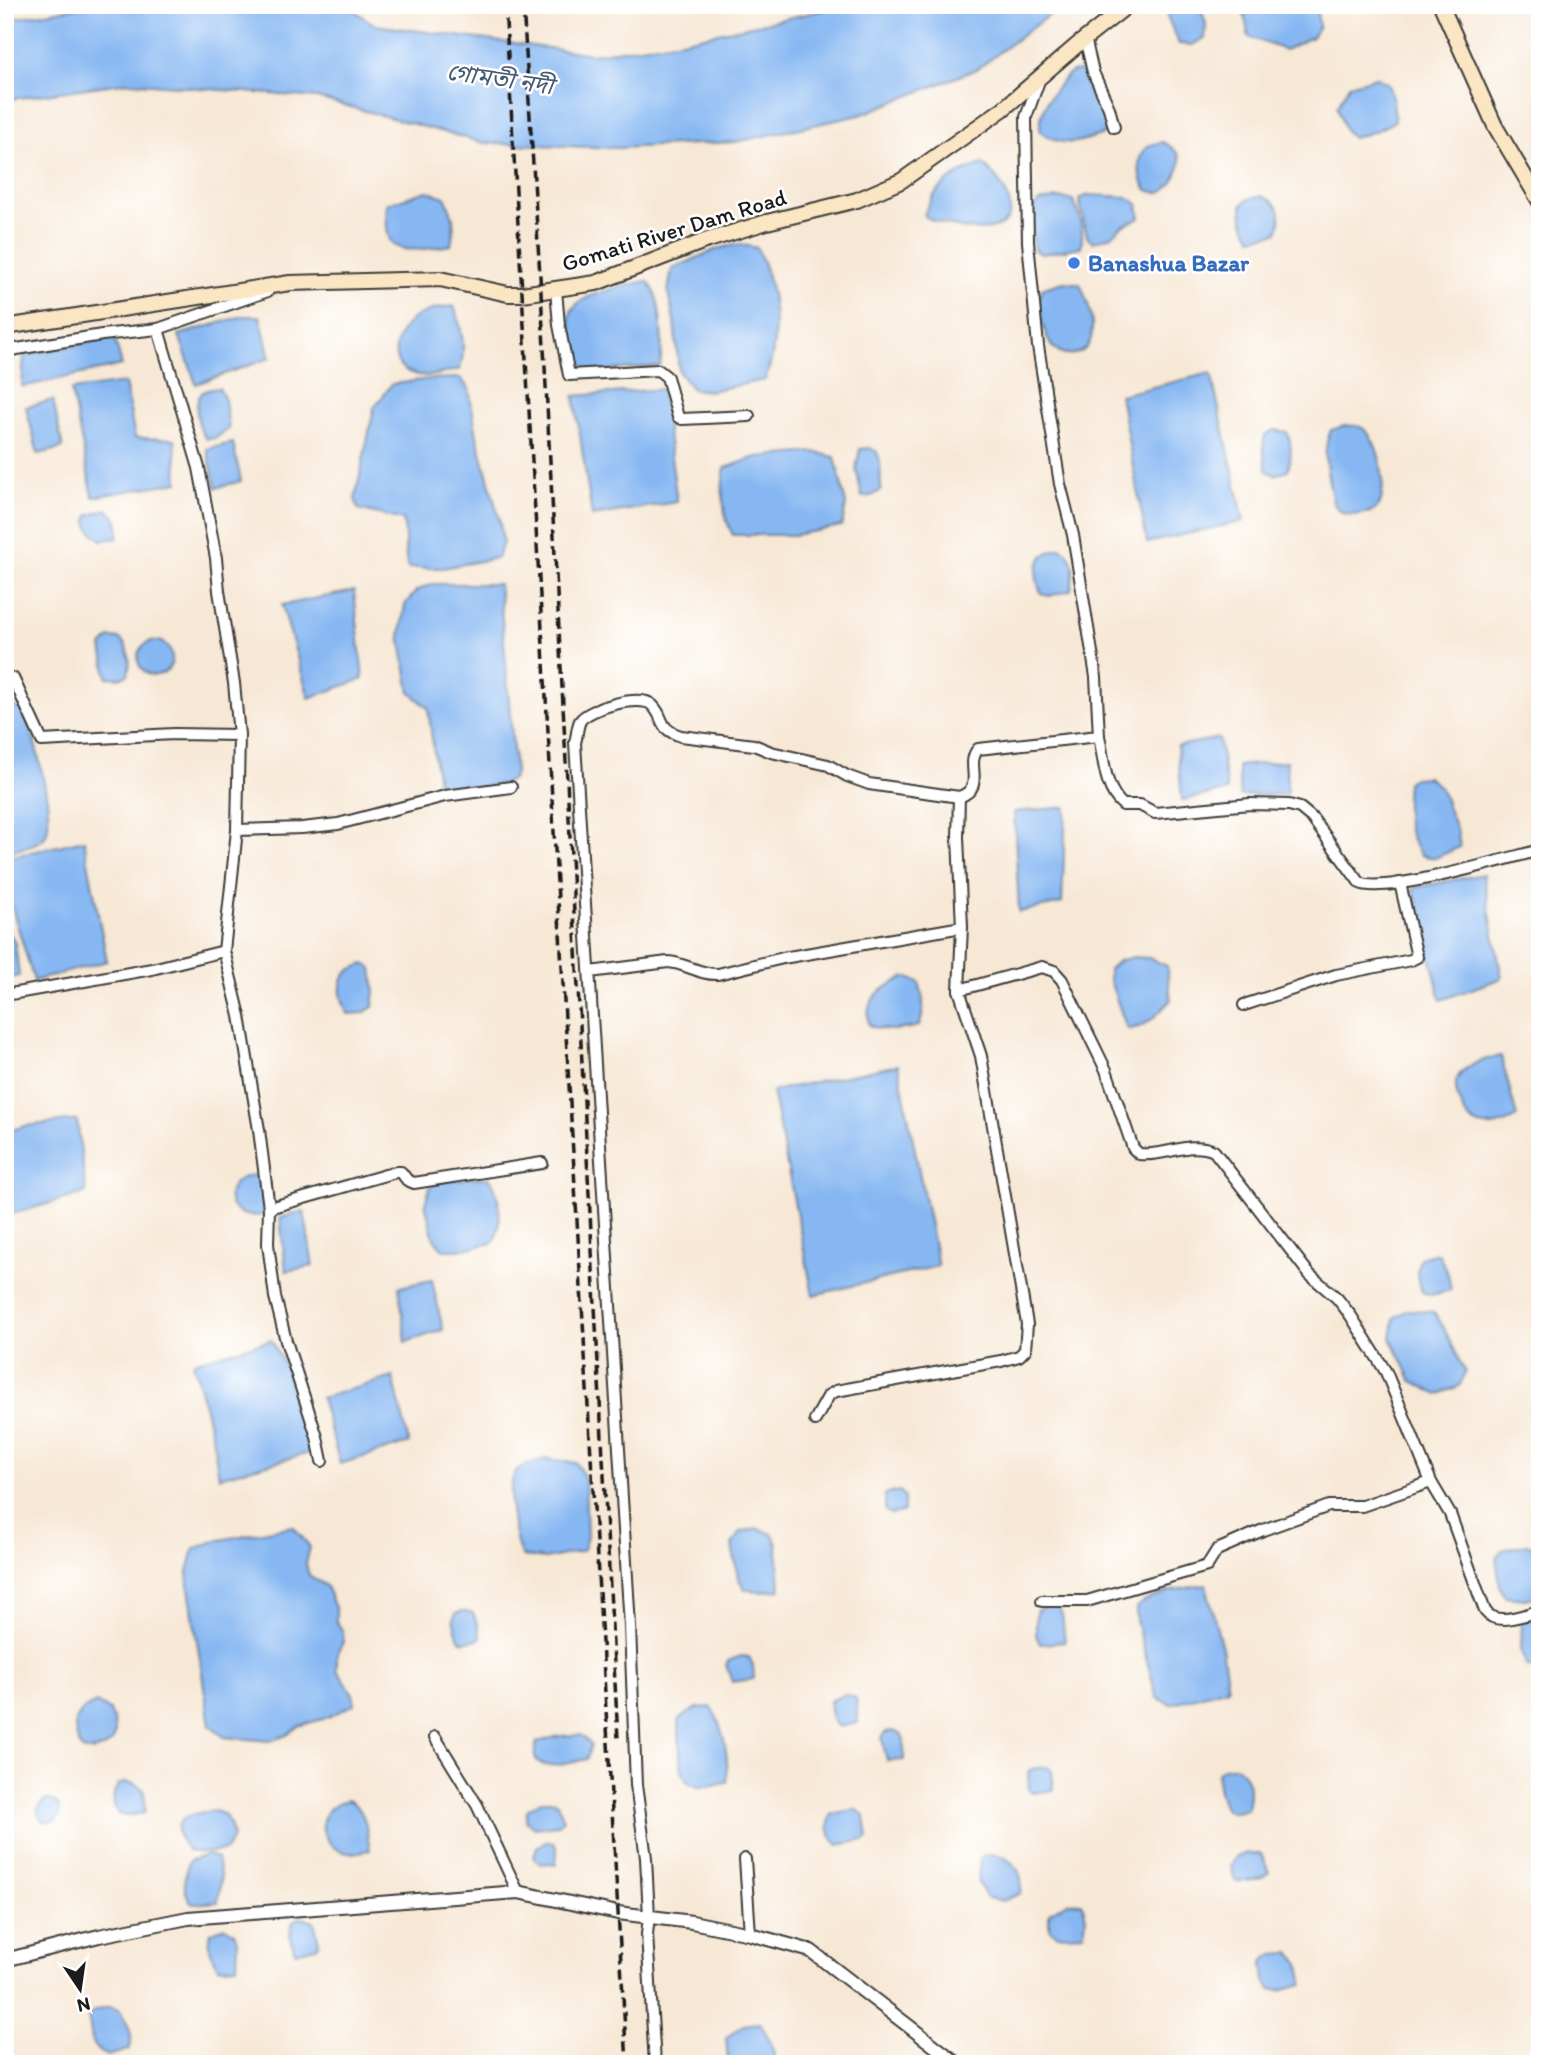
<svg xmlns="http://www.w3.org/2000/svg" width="1545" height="2069" font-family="Itim,'Noto Sans Bengali',sans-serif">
<rect width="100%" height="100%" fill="#fff"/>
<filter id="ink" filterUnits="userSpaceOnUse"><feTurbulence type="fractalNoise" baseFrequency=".0143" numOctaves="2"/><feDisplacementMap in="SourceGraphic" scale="14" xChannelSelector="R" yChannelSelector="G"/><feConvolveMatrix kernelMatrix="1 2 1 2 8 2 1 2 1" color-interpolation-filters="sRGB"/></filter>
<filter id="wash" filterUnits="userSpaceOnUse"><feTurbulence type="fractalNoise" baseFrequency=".00686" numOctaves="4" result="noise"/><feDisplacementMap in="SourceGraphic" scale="28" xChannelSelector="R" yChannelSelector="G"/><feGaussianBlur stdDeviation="1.57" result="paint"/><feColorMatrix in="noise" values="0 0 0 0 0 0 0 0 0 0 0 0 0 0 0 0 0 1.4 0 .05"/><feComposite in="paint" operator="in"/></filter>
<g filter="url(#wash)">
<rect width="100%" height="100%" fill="#f7e8d5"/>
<g fill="#86b7f2" stroke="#516a87" stroke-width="2">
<polygon points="92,5 308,5 352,9 375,25 593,54 681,41 848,5 1062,5 977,69 860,115 736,142 618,148 484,143 317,98 128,82 5,100 5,20"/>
<polygon points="1168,5 1200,5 1206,24 1205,38 1192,45 1179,44 1167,16"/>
<polygon points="1242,5 1316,5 1319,26 1312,37 1285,50 1249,37"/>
<path d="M 1088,70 L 1107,109 L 1106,133 C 1079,142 1065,150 1040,131 C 1039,107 1054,89 1071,72 Z"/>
<polygon points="1376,77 1388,84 1393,100 1395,121 1378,130 1353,138 1345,130 1337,107 1349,85"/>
<path d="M 1163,142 C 1185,154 1184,163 1172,183 C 1169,187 1165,192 1159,193 C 1155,193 1151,191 1147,190 C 1139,179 1134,157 1147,147 C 1151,144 1158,143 1163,142 Z"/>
<path d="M 983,164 C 1021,199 1024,239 960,228 C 947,225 936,223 924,216 C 931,188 957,172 983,164 Z"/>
<path d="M 427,191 L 445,197 C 454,216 456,225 451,245 C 437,247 402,255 392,243 C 385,235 387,214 386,204 Z"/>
<polygon points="1088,195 1127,197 1138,204 1140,218 1122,226 1111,236 1093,242 1087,237 1079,199"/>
<path d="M 1262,196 C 1281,204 1284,215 1277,233 L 1252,238 C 1244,227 1242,218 1242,205 L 1248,199 Z"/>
<path d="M 1057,198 L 1073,200 C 1081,215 1084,229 1081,247 L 1042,254 L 1034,250 L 1031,210 L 1039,202 Z"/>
<path d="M 738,244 L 757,248 C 777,289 781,338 765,380 L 710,391 L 692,389 L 679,372 L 674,320 L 668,292 L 672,269 L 717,249 Z"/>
<path d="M 647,281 C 663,294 663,346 660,366 L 588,372 C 576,366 576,355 574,344 C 572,335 569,325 570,316 C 573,293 627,286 647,281 Z"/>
<path d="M 1064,282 L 1080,284 C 1087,300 1095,320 1091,338 C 1086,357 1064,359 1052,346 C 1047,340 1045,332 1043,325 C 1038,312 1037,300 1043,288 Z"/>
<path d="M 454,306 C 461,327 467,348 460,369 C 445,373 426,379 411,373 C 383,363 398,327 417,316 C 429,309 441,308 454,306 Z"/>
<polygon points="243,316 260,316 270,358 196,384 179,335"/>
<polygon points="114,337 122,365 22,387 24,355"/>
<polygon points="1211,373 1244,521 1147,543 1120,395"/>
<path d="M 460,378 L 469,389 L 477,437 L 500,522 L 503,543 L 497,558 L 442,568 L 408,568 C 403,552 407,536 403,520 L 358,509 L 355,499 L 374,408 L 392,384 L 429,379 Z"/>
<polygon points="125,383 135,438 175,439 178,482 93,497 71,390"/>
<path d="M 219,388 L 225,400 L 229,429 L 215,438 L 207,439 C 198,431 192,403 202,393 C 206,389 213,389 219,388 Z"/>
<polygon points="662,389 677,502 592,516 574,396"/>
<polygon points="53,400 63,448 38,454 26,407"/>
<path d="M 1344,426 C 1349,426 1356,425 1360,427 C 1380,435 1388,489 1379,505 C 1376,511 1371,512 1365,513 C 1347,518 1333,512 1331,493 C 1327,468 1321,454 1331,430 Z"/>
<path d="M 1274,430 L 1287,432 C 1292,443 1291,458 1288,470 L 1275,475 L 1267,471 L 1263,447 L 1265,435 Z"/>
<polygon points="233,443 241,481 216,488 207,449"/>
<polygon points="870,448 877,452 880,461 881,490 871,496 862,497 856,468 860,449"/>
<path d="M 814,452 L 835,457 L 846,504 L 842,526 L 795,535 L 733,535 C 723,518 720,487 725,468 L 756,457 Z"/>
<path d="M 107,509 C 118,518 119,524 118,538 L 102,540 C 93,534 84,527 89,515 Z"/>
<path d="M 1061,548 C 1077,557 1074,573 1071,590 L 1049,596 L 1042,594 C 1031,572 1036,553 1061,548 Z"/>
<polygon points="432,584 499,584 515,772 513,779 503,784 439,792 428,708 410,692 400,636 405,605 416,591"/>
<polygon points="354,591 363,679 309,698 282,605"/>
<path d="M 110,638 L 120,639 C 130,647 131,663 128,675 L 119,678 L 107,677 L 102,646 Z"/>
<circle cx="155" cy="658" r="17"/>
<path d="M 5,705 L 24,709 C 32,731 60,823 43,839 C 35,846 17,849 7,853 L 5,853 Z"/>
<polygon points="1219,738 1227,791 1182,800 1177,746"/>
<polygon points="1287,761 1287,794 1240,796 1238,766"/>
<path d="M 1427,777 L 1440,787 L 1458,834 L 1460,847 L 1435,858 L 1421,855 C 1403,830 1405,812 1407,782 L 1414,778 Z"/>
<polygon points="1066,807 1062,903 1019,912 1014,812"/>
<polygon points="84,840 107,961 34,981 5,884 5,858"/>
<polygon points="1483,874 1502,978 1441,1000 1413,888"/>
<polygon points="5,925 15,942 19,976 5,979"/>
<path d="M 1134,957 L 1149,958 L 1167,966 L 1171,1000 C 1158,1013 1147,1029 1127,1029 L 1109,978 L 1109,969 L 1118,961 Z"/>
<path d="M 365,964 L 372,968 L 375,992 L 373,1007 L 363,1013 L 348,1014 C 336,990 337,971 365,964 Z"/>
<path d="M 905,977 L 919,982 C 924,998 925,1010 919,1026 C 901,1030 885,1033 869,1025 C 863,998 883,988 905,977 Z"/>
<path d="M 1501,1056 L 1517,1117 C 1492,1131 1470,1132 1459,1101 C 1457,1094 1454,1086 1457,1079 C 1463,1065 1488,1058 1501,1056 Z"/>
<polygon points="898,1065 938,1266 813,1295 772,1091"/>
<polygon points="77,1120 86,1193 5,1216 5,1132 25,1126"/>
<path d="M 254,1175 L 261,1184 L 266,1214 C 220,1225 219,1177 254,1175 Z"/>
<path d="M 472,1178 L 490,1178 C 501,1196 503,1225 493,1243 L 458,1250 L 444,1250 L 434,1239 L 425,1203 L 430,1187 L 442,1181 Z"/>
<polygon points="304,1211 313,1266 286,1271 280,1218"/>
<path d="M 1438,1253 L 1448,1274 L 1451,1290 L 1431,1295 L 1422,1292 C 1416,1280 1416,1271 1420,1258 Z"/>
<polygon points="432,1280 443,1330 406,1342 399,1287"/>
<polygon points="1408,1310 1434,1312 1444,1328 1465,1372 1461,1385 1438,1395 1412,1381 1391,1338 1394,1318"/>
<polygon points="271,1340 304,1401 310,1453 219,1477 213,1440 193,1362"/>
<polygon points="393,1377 409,1443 340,1464 321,1398"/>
<path d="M 547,1459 L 576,1463 L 585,1478 L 587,1537 L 583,1551 L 545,1559 L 522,1556 C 513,1540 502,1478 521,1467 C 528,1463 539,1461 547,1459 Z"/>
<polygon points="900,1491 904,1497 904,1512 890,1514 885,1510 885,1494"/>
<polygon points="293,1526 310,1547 306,1564 309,1575 326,1586 336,1610 336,1621 343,1631 343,1642 337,1654 337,1670 353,1694 355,1704 326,1718 298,1726 287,1735 270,1741 224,1737 210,1726 187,1575 194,1549 215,1541"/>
<polygon points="757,1528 773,1534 777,1545 780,1590 759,1592 745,1589 738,1578 732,1545 741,1532"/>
<polygon points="1526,1544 1538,1548 1540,1595 1526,1599 1505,1597 1500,1586 1496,1557 1502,1550"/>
<path d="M 1206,1585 L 1222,1648 L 1228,1688 L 1170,1704 L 1157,1698 L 1136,1621 L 1136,1607 C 1157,1592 1181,1588 1206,1585 Z"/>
<polygon points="1057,1605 1062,1614 1065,1642 1040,1644 1036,1635 1036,1611 1047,1606"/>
<polygon points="463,1611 473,1613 479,1628 480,1639 463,1642 459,1639 453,1619 456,1613"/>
<polygon points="1540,1613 1540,1667 1527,1667 1521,1651 1522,1622 1528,1615"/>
<polygon points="741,1656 749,1657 753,1665 754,1679 732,1682 726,1665 728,1661"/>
<path d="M 845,1694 L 856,1698 L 858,1723 L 839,1727 C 831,1722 829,1710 830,1701 Z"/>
<path d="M 96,1703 L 110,1710 C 116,1727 121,1743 99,1749 C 92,1751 89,1752 82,1750 C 71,1729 72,1712 96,1703 Z"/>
<path d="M 711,1707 C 724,1728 729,1757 727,1782 C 716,1784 699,1790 689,1783 C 677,1775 680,1732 679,1719 L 697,1708 Z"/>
<polygon points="892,1731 901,1733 904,1739 904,1760 887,1761 882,1738 886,1732"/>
<path d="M 581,1735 L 591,1744 L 587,1759 C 569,1763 524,1778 537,1742 L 559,1736 Z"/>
<path d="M 1236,1766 C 1252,1777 1250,1792 1247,1810 L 1233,1812 L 1226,1810 C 1220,1798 1217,1787 1217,1773 L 1223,1768 Z"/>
<polygon points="1047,1767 1052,1771 1054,1790 1033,1793 1029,1791 1028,1772 1032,1769"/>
<path d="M 126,1782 L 136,1784 L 144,1790 L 145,1813 L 125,1816 L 118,1814 C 112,1804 112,1794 118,1785 Z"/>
<circle cx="49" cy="1811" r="11"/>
<path d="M 348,1800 C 368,1810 366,1831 370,1850 C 363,1851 355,1854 348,1853 C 321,1850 308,1808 348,1800 Z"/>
<polygon points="541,1801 553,1801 558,1803 563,1819 558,1825 535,1828 526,1821 527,1810"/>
<path d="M 856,1809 L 865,1816 L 868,1838 L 865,1840 L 838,1845 C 828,1837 826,1825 832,1814 Z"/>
<path d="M 215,1811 L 224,1814 L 230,1824 L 233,1837 L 226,1850 L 202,1853 L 188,1851 C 165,1820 184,1813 215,1811 Z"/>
<polygon points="547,1841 554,1843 557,1849 556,1865 539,1863 534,1856 537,1847"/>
<path d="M 1247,1853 L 1261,1854 L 1269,1872 C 1260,1881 1248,1882 1235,1881 L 1231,1865 L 1236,1857 Z"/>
<path d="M 995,1854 C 1015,1860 1024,1872 1021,1893 L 1003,1901 L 987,1898 L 978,1883 L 980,1858 L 985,1855 Z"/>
<path d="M 208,1855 L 217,1858 L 221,1880 L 218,1902 L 192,1904 C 182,1891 183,1874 190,1860 Z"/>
<path d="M 1068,1902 L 1081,1903 C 1087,1914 1087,1922 1083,1934 L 1058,1935 L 1049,1929 L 1049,1913 Z"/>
<polygon points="302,1917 314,1921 319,1942 317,1947 295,1952 290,1934 293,1921"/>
<path d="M 225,1927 L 235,1933 L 238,1943 L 237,1966 L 219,1967 C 210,1957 208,1945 211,1932 Z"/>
<polygon points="1290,1953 1300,1963 1303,1984 1280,1990 1271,1989 1265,1981 1263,1962 1273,1954"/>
<path d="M 111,2007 L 120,2011 C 128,2024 135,2036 129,2050 L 107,2056 L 98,2051 L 92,2040 L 88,2015 L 97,2010 Z"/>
<polygon points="760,2023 771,2042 776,2064 728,2064 726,2038 743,2025"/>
</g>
</g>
<g filter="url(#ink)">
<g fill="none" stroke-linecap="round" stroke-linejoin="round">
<g stroke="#3d3b38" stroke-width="14">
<g id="minor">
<polyline points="1085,38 1093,72 1109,108 1114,127"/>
<polyline points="556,290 559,325 569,375 658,370 667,377 678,417 682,419 749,416"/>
<polyline points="5,351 102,335 158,329"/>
<polyline points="13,678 42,741 174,734 239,735"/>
<path d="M 1099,736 C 1104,759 1104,789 1123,805 L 1140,805 L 1155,813 L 1250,804 L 1289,805 L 1300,808 L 1312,818 L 1360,883 C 1384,895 1508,858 1540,850"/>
<polyline points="237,830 239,735 234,683 219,591 216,558 199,468 158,329 268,291"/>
<polyline points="224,951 240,1016 259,1130 269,1208 268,1244 275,1297 286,1341 317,1437 322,1461"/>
<path d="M 590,972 L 668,962 C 685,963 700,975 718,974 L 783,958 L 962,927"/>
<path d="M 959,990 L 1042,967 L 1054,971 L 1062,980 L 1106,1070 L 1133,1148 L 1139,1154 C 1164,1157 1190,1140 1214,1151 L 1310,1275 L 1337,1298 L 1351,1316 L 1386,1372 L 1431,1482 L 1450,1514 L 1485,1611 C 1497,1627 1522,1615 1540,1611"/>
<polyline points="5,995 152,969 224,951 237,830 302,828 338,824 445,796 511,787"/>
<polyline points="1244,1005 1336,975 1411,960 1417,957 1400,883"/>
<polyline points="269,1208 396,1172 401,1172 407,1180 414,1183 542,1163"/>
<polyline points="815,1420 829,1395 836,1391 1001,1361 1019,1356 1025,1350 1027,1324 981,1056 959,990 962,927 958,837 959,797"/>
<polyline points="1042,1601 1087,1601 1207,1566 1217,1550 1263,1530 1329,1506 1362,1506 1431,1482"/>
<polyline points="435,1737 477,1805 518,1892"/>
<polyline points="745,1859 750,1934"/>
<path d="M 655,2064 L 647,1934 L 649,1917 L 646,1858 L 636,1785 L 630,1626 L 575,743 C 577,736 577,727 580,721 C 588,708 641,694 652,705 C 666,718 656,728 681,736 L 754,745 L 771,752 L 828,765 L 847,776 L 869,784 L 959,797 C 987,787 964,765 978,749 L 1099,736 L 1096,677 L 1073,535 L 1060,484 L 1038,346 L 1028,242 L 1026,117 L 1040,78"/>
</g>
</g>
<g stroke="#3d3b38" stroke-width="16">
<polyline id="tertiary" points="5,1960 99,1936 188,1918 518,1892 618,1913 692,1922 750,1934 811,1951 958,2064"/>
</g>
<g stroke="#3d3b38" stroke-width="18">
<g id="secondary">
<polyline points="1441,5 1495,126 1540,202"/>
<polyline points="5,327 290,283 440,279 508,294 522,294 596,283 702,242 767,222 857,200 901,181 1003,109 1076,46 1128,5"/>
</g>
</g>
<use href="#minor" stroke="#fff" stroke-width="10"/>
<use href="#tertiary" stroke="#fff" stroke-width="12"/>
<use href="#secondary" stroke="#fbe6c4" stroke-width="14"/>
<g stroke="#1c1c1c" stroke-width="3.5" stroke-dasharray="10 5" stroke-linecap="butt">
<polyline points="505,5 627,2064"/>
<polyline points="523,5 541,292 618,1739"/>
</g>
</g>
</g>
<circle fill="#3f7fe0" stroke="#fff" stroke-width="2.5" cx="1074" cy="263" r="7"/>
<g text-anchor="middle" stroke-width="5" stroke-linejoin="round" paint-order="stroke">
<g font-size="23" fill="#1c1c1c" stroke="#fff">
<text transform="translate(674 230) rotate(-17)" y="8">Gomati River Dam Road</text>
</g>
<g font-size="23" font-weight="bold" fill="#366cbe" stroke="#fff" text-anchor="start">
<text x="1088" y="271">Banashua Bazar</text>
</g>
<g font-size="24" font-style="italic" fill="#465a72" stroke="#fff">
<text transform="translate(500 79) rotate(8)" y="8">গোমতী নদী</text>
</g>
</g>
<rect width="1545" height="2069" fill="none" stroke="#fff" stroke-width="28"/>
<g transform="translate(80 1989) rotate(167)" stroke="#ffffff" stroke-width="5" paint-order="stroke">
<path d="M0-5L12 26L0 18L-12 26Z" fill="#1c1c1c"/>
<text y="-10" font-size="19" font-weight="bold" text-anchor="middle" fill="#1c1c1c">N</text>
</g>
</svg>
